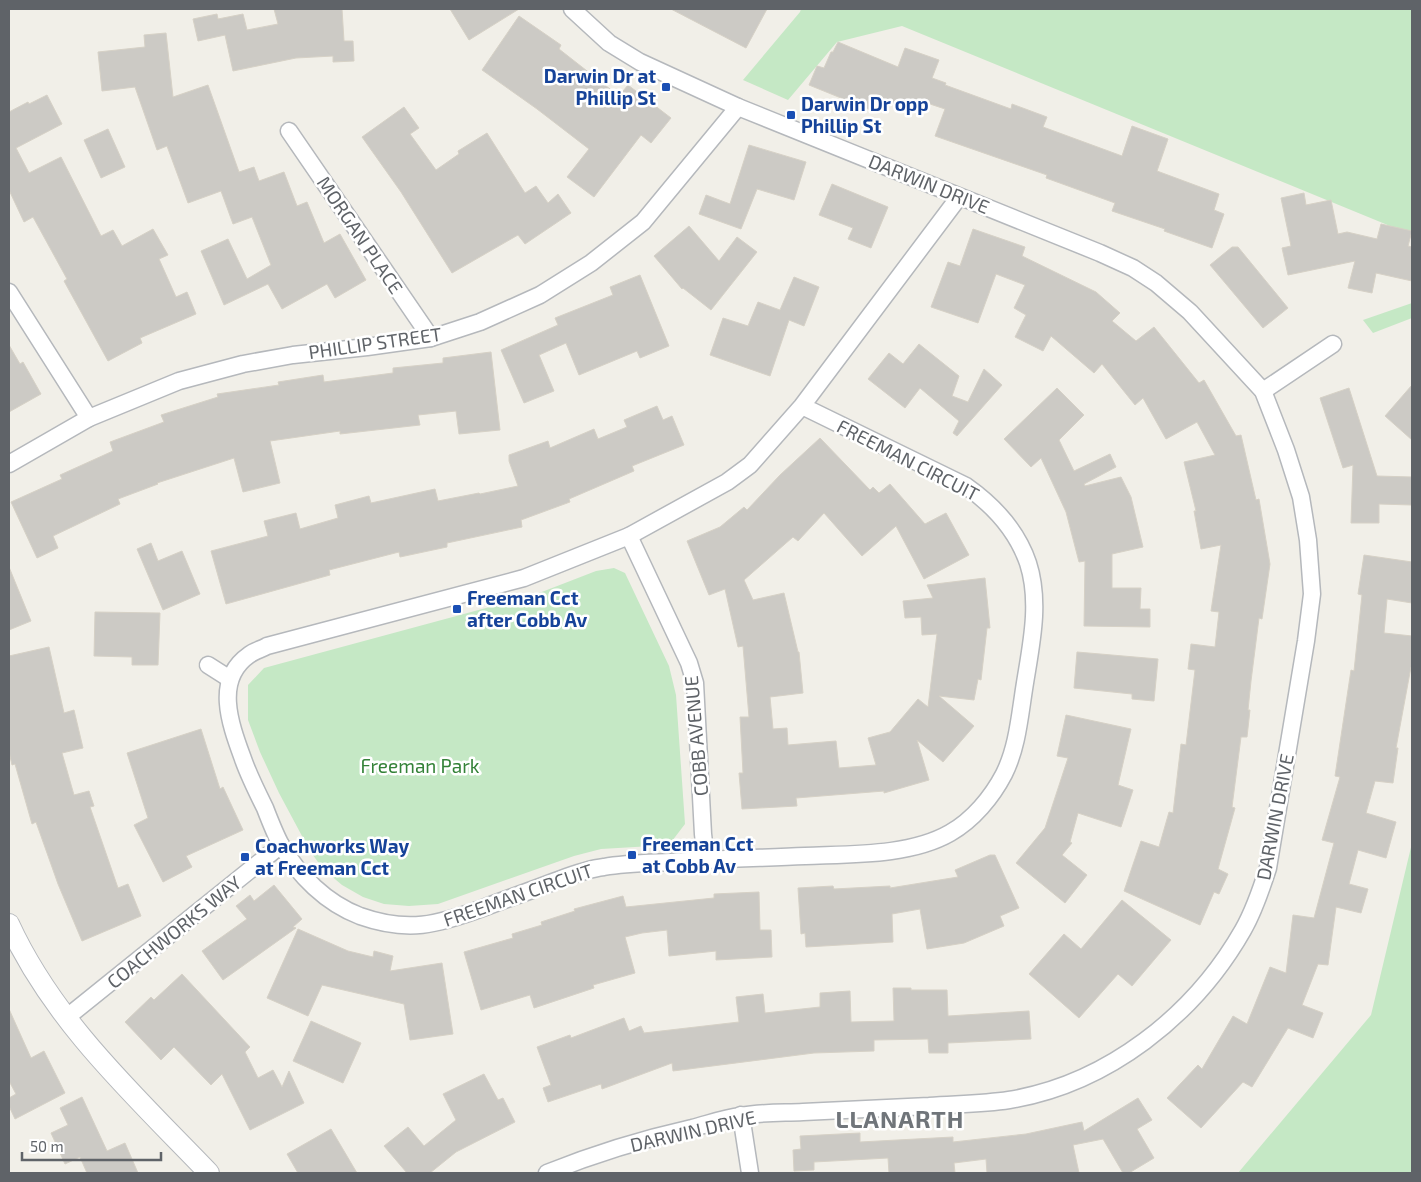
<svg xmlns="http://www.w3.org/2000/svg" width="1421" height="1182" font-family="'Exo 2',sans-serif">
<rect width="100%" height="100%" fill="#f1efe8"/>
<g fill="#c5e8c5">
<polygon points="801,9 1412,9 1412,235 902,26 837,42 788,100 743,80 800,12"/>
<polygon points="1412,303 1412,318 1373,333 1363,320"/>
<polygon points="614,568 625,573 669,666 676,695 685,824 669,845 601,849 574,856 438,904 409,906 384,904 363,897 342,885 323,869 310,851 279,793 260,752 248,720 248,685 264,668 534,595 596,571"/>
<polygon points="1412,843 1412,1173 1238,1173 1371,1015"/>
</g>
<g fill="#cccac5" stroke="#d6d1c6">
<polygon points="274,9 342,9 344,41 353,41 354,61 333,62 333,56 296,58 233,71 225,35 198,41 193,19 217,14 218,19 243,14 247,30 278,24"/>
<polygon points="450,9 519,9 469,40"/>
<polygon points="671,9 767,9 746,48"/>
<polygon points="519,16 561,45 559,49 619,96 628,85 671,118 651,143 641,135 594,197 567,177 589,149 537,109 482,70"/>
<polygon points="166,33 173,97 208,85 239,172 254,167 259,181 284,172 297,206 307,202 324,243 340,234 366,280 335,298 327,284 282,309 268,284 224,305 201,251 228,239 247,279 271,265 252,217 233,224 221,191 188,203 167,146 157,150 135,87 102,91 98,52 145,47 144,35"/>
<polygon points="838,42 898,67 905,48 939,60 932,78 946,83 945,85 1011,109 1012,104 1047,117 1043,127 1122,156 1132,126 1168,139 1157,171 1219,194 1214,210 1224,214 1212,248 1164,231 1165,229 1112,211 1115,203 1046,178 1047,175 935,136 945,109 918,100 914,111 878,98 873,111 809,85 817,66 824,68 831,52 833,52"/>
<polygon points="47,95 62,124 16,148 29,173 61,157 101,236 113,230 122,246 153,229 168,255 159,259 176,297 187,292 196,314 140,338 142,343 108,361 64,281 67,279 33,217 24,222 9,190 9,112 28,102 29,104"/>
<polygon points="404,107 419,128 410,134 436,170 459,154 458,151 487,133 525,193 536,186 548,203 558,194 571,213 525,244 518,235 452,273 401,192 362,137"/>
<polygon points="108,129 125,167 101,178 84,140"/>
<polygon points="749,145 806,162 794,200 757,189 741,229 699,214 706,195 730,204"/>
<polygon points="832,184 888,207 871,248 848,239 853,228 819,215"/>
<polygon points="1304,193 1306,205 1331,200 1338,234 1347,232 1377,239 1381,224 1412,231 1408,246 1412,247 1412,281 1376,273 1372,293 1348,288 1355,261 1288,275 1282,248 1291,246 1281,198"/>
<polygon points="689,226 719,261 737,237 757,252 711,310 683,288 682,289 654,256"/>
<polygon points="973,229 1025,247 1022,256 1096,292 1120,313 1112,321 1136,341 1154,327 1199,383 1204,380 1236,436 1241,435 1256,500 1259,499 1270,564 1262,619 1259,618 1251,681 1248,710 1250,710 1247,737 1241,737 1232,807 1235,808 1218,869 1228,874 1219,894 1214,892 1200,925 1124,891 1141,841 1159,847 1169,812 1173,813 1181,744 1186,745 1195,670 1188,669 1191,644 1215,647 1219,612 1211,611 1221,545 1201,549 1194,511 1196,511 1184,462 1215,455 1197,422 1166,439 1143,398 1135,405 1102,364 1094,373 1051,336 1043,351 1015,337 1026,315 1014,308 1025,285 996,274 978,323 931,307 948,262 960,266"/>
<polygon points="1232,247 1238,247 1288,308 1263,328 1210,265"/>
<polygon points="640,275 669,346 640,358 637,351 579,375 566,343 539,355 554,391 524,403 501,350 558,325 555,318 613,295 610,287"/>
<polygon points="794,277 819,287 804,326 789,320 770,376 710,355 723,318 748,326 758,302 780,310"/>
<polygon points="919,344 959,376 952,396 968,402 984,369 1002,385 957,436 953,433 959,421 920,388 905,408 868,379 889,353 903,364"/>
<polygon points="9,345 20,364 23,362 41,394 9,412"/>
<polygon points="491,352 500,430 459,434 456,411 418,415 420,425 340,434 340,431 270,441 280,483 243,492 234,458 157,483 158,484 118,499 120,504 53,536 58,548 37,558 11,502 62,479 60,475 113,451 110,442 164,422 161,415 218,397 217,394 279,385 278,382 323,375 324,382 393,373 393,368 443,363 443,358"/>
<polygon points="1412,385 1412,440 1385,416"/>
<polygon points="1057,388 1084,415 1059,440 1074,471 1110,454 1116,467 1084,484 1085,486 1121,477 1131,497 1143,547 1112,554 1112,588 1141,588 1140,609 1150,609 1150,627 1084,626 1085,561 1079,562 1066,512 1041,458 1031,467 1004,439"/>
<polygon points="1349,388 1377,476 1412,477 1412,505 1379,504 1379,523 1351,523 1353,465 1343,468 1320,398"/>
<polygon points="657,406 663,420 672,416 684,445 632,466 634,471 569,499 570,502 521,520 522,527 447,543 447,547 400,557 399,552 329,570 330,575 226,604 211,551 268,536 264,521 296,513 300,529 338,518 335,505 369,496 371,503 435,489 438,501 479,493 480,494 518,486 509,461 509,455 548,441 550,448 594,429 598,439 627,427 624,420"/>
<polygon points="820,438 870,490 873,487 879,493 890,484 925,524 946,513 969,555 924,579 896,526 862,556 824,513 798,541 793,537 744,580 753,600 784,593 798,652 799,652 803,693 770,697 773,729 787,728 788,745 836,741 839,768 876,765 868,738 890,732 918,699 928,707 937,634 922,635 921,617 905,618 903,601 933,598 927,585 985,578 990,628 987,628 981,680 978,679 974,700 939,696 974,726 943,762 917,740 929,780 884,793 884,791 796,798 797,806 742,809 739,773 743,773 740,717 749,717 743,646 738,647 725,589 709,595 687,541 720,527 744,507 747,510 780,475"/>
<polygon points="151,543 158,561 182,551 200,594 163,610 137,549"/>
<polygon points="1364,555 1412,562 1412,603 1387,599 1384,633 1412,636 1412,667 1411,667 1396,748 1398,748 1393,783 1375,781 1366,813 1396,822 1386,858 1358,850 1349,884 1368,889 1361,913 1336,907 1328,965 1318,964 1302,1005 1323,1013 1313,1038 1288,1028 1252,1087 1243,1082 1201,1128 1167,1098 1198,1065 1202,1069 1233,1016 1247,1024 1270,967 1286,973 1293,915 1314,918 1334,843 1322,840 1340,777 1335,776 1351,670 1354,671 1362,595 1358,594"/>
<polygon points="9,567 31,621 9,630"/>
<polygon points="95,612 160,613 158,665 132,665 132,657 94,656"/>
<polygon points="49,647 64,713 74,710 83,748 62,753 74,795 89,791 94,806 90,807 118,888 128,884 141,916 82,941 58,884 36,822 32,824 15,764 12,765 9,752 9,656"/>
<polygon points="1077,652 1158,659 1154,701 1132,699 1132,694 1074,688"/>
<polygon points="1066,715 1131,729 1118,785 1133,790 1121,827 1078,813 1070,842 1072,843 1062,855 1087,875 1065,903 1016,863 1045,828 1068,758 1057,756"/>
<polygon points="201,729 220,789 223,787 243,830 186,856 192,867 163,882 134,825 148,818 127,753"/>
<polygon points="990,855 995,855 1019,908 1000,916 1004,926 964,943 927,949 920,909 892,914 893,942 806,947 805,933 801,934 798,888 833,886 834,889 890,886 890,888 958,877 955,870"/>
<polygon points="274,885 302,919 293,927 296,928 223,980 202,951 247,919 236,906 250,895 254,901"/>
<polygon points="759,892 760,930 771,930 772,957 716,960 716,951 669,956 667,930 642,933 625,937 635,973 593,985 594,988 534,1008 530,995 481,1010 464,952 513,938 512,934 542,925 541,922 575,911 574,909 623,896 626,907 714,898 714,894"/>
<polygon points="1122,900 1171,940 1132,986 1118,974 1079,1018 1029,974 1064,934 1081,949"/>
<polygon points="298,929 348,951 373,957 374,951 393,956 390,971 442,963 453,1034 410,1040 404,1004 322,985 308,1016 267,998"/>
<polygon points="182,974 250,1047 245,1052 258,1078 273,1070 282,1087 289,1071 304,1103 250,1130 222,1074 211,1085 174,1047 161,1060 125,1022 151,997 154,1000"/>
<polygon points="893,988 911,988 911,990 947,990 948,1016 1029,1011 1031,1039 948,1043 948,1053 929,1053 928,1039 874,1040 874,1051 814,1053 673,1071 672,1063 602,1089 601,1084 548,1102 543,1088 551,1085 537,1047 570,1035 571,1038 624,1018 629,1031 641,1026 644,1033 739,1022 736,997 763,994 765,1013 820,1007 820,993 850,991 851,1022 894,1021"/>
<polygon points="9,1009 31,1058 44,1051 65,1093 15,1119 9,1106 9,1098 16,1094 9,1081"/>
<polygon points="311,1021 361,1043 343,1083 293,1061"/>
<polygon points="484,1074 498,1100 503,1098 515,1122 456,1152 430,1173 407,1173 384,1146 408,1127 424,1146 456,1120 443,1094"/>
<polygon points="82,1097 107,1151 125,1143 138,1173 87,1173 80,1157 65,1164 51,1133 68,1125 60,1108"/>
<polygon points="1138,1098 1152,1120 1137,1129 1154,1158 1129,1173 1123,1173 1103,1139 1073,1145 1079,1173 987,1173 986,1159 954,1163 955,1173 889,1173 888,1158 814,1162 814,1170 794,1171 793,1150 801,1149 800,1136 860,1133 860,1142 953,1137 953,1142 1026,1134 1082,1122 1084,1131"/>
<polygon points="331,1129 357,1173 298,1173 287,1154"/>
</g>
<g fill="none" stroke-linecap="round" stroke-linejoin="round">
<g stroke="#b5b8bc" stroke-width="19">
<g id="minor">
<polyline points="289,131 431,338"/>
<polyline points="9,292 89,418"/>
<polyline points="1263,391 1333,344"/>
<path d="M 802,406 L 966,486 C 993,505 1017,531 1028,563 C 1042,606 1029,653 1023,696 C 1019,723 1016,750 1004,774 C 992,797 973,820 950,833 C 910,856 851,854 805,856 C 761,858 716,859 671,862 C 649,863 626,863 604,867 C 586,869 569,876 553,882 C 530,891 506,899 483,908 C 437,925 408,933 360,916 C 326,903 299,876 281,845 C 275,834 270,821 265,808 C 257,792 249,776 243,759 C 231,726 213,680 249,655 C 254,651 262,649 267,646 L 524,578 L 629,536 L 727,482 L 750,465 L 802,406 L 959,197"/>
<polyline points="9,464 89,418 179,381 243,364 293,355 367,347 431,338 480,322 540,295 591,263 643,222 738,107"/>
<polyline points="629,536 689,663 695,683 703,834 706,860"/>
<polyline points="208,665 230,679"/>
<polyline points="66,1018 281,845"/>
<polyline points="741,1115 750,1173"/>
<path d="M 547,1173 C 594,1154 643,1139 692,1128 C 708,1124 724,1118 741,1116 C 761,1112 783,1113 803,1112 C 845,1110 887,1108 929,1106 C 956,1104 983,1104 1009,1100 C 1107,1084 1194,1016 1243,930 C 1254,911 1261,890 1268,868 L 1306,641 L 1312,594 L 1308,540 L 1301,497 L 1286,450 L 1263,391 L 1190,312 L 1156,283 L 1133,268 L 1100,253 L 738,107 L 640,62 L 609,43 L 572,9"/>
</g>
</g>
<g stroke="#b5b8bc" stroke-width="22">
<path id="tertiary" d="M 9,924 C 54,1022 135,1096 209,1173"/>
</g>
<use href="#minor" stroke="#fff" stroke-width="16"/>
<use href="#tertiary" stroke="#fff" stroke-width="20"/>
</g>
<g fill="#1a4fb4" stroke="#fff" stroke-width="2">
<rect x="661" y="82" width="10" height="10" rx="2.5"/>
<rect x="786" y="110" width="10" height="10" rx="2.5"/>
<rect x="452" y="604" width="10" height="10" rx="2.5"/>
<rect x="627" y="850" width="10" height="10" rx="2.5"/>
<rect x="240" y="852" width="10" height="10" rx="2.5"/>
</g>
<g text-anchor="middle" stroke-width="5" stroke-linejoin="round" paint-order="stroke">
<g font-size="19" font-weight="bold" fill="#164399" stroke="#fff" text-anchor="start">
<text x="656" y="83" text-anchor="end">Darwin Dr at<tspan x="656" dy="22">Phillip St</tspan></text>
<text x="801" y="111">Darwin Dr opp<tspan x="801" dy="22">Phillip St</tspan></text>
<text x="467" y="605">Freeman Cct<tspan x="467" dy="22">after Cobb Av</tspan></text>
<text x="642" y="851">Freeman Cct<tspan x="642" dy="22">at Cobb Av</tspan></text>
<text x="255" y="853">Coachworks Way<tspan x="255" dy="22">at Freeman Cct</tspan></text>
</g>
<g font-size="19" fill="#5f6368" stroke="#fff">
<text transform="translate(929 184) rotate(22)" y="7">DARWIN DRIVE</text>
<text transform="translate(360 235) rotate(56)" y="7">MORGAN PLACE</text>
<text transform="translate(375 343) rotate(-8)" y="7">PHILLIP STREET</text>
<text transform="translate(908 460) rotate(27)" y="7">FREEMAN CIRCUIT</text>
<text transform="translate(696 736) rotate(-95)" y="7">COBB AVENUE</text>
<text transform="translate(1275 817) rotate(-79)" y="7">DARWIN DRIVE</text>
<text transform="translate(518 895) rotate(-19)" y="7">FREEMAN CIRCUIT</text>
<text transform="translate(174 932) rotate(-39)" y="7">COACHWORKS WAY</text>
<text transform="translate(693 1131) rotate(-13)" y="7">DARWIN DRIVE</text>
</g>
<g font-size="19" fill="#348238" stroke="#fff">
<text x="420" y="773">Freeman Park</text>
</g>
<g font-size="24" font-weight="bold" letter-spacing="1" fill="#70757a" stroke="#fff">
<text x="900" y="1128">LLANARTH</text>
</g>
</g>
<rect width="1421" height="1182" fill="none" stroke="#5f6368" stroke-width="20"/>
<path d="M22 1152v8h139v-8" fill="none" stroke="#5f6368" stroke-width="2.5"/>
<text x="30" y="1152" font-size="15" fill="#5f6368" stroke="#ffffff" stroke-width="4" paint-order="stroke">50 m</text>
</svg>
